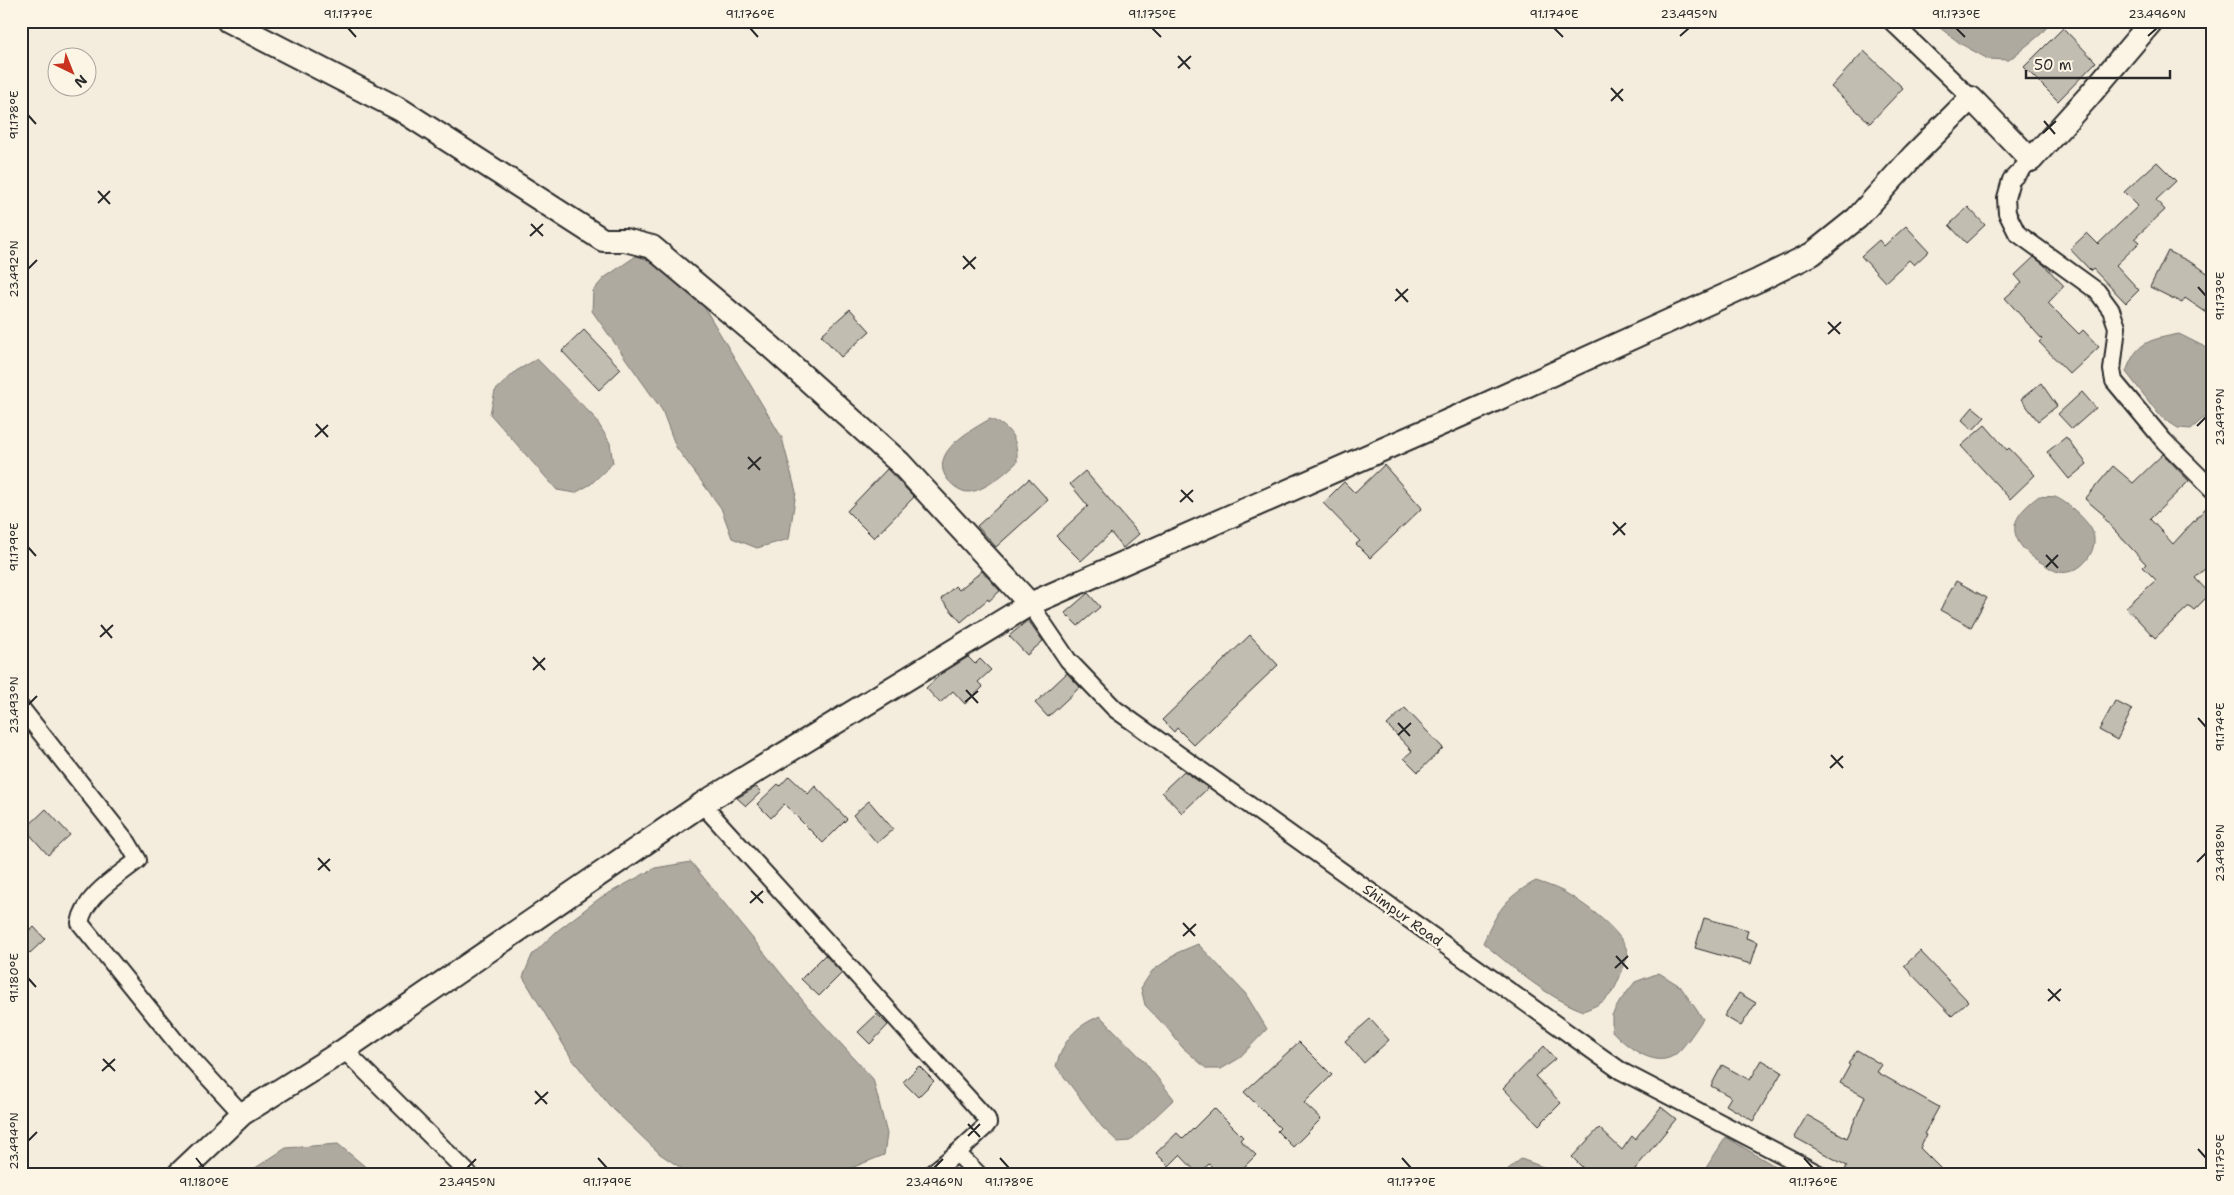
<svg xmlns="http://www.w3.org/2000/svg" width="2234" height="1195" font-family="'Shantell Sans',sans-serif">
<rect width="100%" height="100%" fill="#f4edde"/>
<filter id="ink" filterUnits="userSpaceOnUse"><feTurbulence type="fractalNoise" baseFrequency=".02" numOctaves="2"/><feDisplacementMap in="SourceGraphic" scale="10" xChannelSelector="R" yChannelSelector="G"/><feConvolveMatrix kernelMatrix="1 2 1 2 8 2 1 2 1" color-interpolation-filters="sRGB"/></filter>
<g filter="url(#ink)">
<g fill="#afaaa0" stroke="#7a7771">
<polygon points="1931,21 2052,21 2041,34 2009,60 1988,59 1961,44"/>
<polygon points="636,256 650,260 700,300 782,438 796,492 789,539 757,548 732,538 721,508 676,447 662,410 592,311 593,291 604,278"/>
<path d="M 2179,334 L 2213,351 L 2213,410 L 2191,429 L 2178,428 L 2161,417 L 2126,372 C 2137,341 2149,340 2179,334 Z"/>
<polygon points="537,359 595,418 610,443 613,463 591,484 575,493 557,490 490,414 495,391 516,371"/>
<path d="M 990,419 C 1011,427 1018,439 1017,462 C 1007,472 983,492 968,492 C 961,492 953,486 948,480 C 927,453 971,430 990,419 Z"/>
<path d="M 2039,496 C 2044,497 2050,496 2055,497 C 2066,501 2090,522 2093,533 C 2099,552 2079,576 2059,572 C 2053,571 2047,566 2042,563 C 2031,557 2020,548 2016,536 C 2010,519 2027,505 2039,496 Z"/>
<polygon points="691,862 812,1012 873,1079 887,1134 884,1155 836,1174 690,1174 660,1154 609,1105 572,1059 523,977 532,955 557,931 600,898 655,868"/>
<path d="M 1536,881 C 1545,884 1554,887 1562,891 C 1581,901 1627,933 1628,956 C 1615,986 1617,999 1583,1011 C 1545,996 1515,969 1483,943 C 1497,912 1505,897 1536,881 Z"/>
<polygon points="1198,944 1245,993 1267,1029 1238,1059 1221,1069 1207,1069 1182,1047 1168,1029 1145,1005 1141,988 1152,971 1179,952"/>
<path d="M 1659,973 L 1680,986 L 1703,1019 C 1696,1029 1683,1050 1673,1056 C 1653,1068 1625,1045 1612,1031 L 1612,1015 L 1620,1001 L 1635,982 Z"/>
<path d="M 1100,1016 L 1144,1061 L 1174,1099 L 1130,1141 L 1118,1142 L 1102,1127 L 1056,1066 C 1064,1040 1074,1027 1100,1016 Z"/>
<polygon points="1726,1137 1788,1174 1702,1174"/>
<polygon points="338,1144 374,1174 246,1174 286,1148"/>
<polygon points="1521,1159 1557,1172 1558,1174 1502,1174"/>
</g>
<g fill="#c2bdb1" stroke="#2b2b2b">
<polygon points="2063,28 2096,62 2058,101 2024,67"/>
<polygon points="1864,51 1903,88 1870,123 1831,87"/>
<polygon points="2157,162 2176,181 2156,200 2165,210 2135,238 2140,242 2116,265 2139,290 2126,303 2093,269 2091,271 2070,249 2087,233 2098,244 2138,206 2124,192"/>
<polygon points="1968,207 1985,225 1966,243 1949,225"/>
<polygon points="1906,226 1929,251 1914,265 1909,260 1885,282 1861,256 1879,240 1884,246"/>
<polygon points="2168,251 2196,265 2213,277 2213,317 2185,298 2182,303 2150,287"/>
<polygon points="2034,257 2044,265 2064,286 2048,303 2079,334 2083,330 2099,347 2070,374 2039,342 2042,339 2005,298 2022,283 2015,275"/>
<polygon points="850,309 870,331 841,357 821,335"/>
<polygon points="584,330 621,369 599,390 562,351"/>
<polygon points="2041,383 2057,406 2038,421 2021,399"/>
<polygon points="2082,392 2096,408 2072,429 2058,414"/>
<polygon points="1973,407 1985,417 1973,430 1962,420"/>
<polygon points="1985,425 2007,450 2009,448 2035,475 2010,499 1961,446"/>
<polygon points="2066,437 2087,464 2069,479 2047,452"/>
<polygon points="2163,454 2189,481 2150,519 2173,544 2213,500 2213,561 2195,578 2210,594 2194,610 2189,606 2155,638 2126,607 2156,580 2143,567 2146,564 2103,518 2105,516 2085,499 2113,466 2133,483"/>
<polygon points="1384,465 1422,508 1370,558 1356,544 1360,541 1323,503 1344,482 1355,493"/>
<polygon points="887,469 914,497 874,538 847,511"/>
<polygon points="1085,471 1139,534 1123,548 1111,533 1081,561 1056,536 1088,506 1070,484"/>
<polygon points="1029,479 1048,500 996,547 977,526"/>
<polygon points="982,571 1000,591 989,601 988,599 961,622 941,599 955,586 959,590"/>
<polygon points="1956,581 1987,598 1971,627 1940,610"/>
<polygon points="1088,593 1100,607 1078,626 1065,613"/>
<polygon points="1028,620 1043,641 1027,655 1009,636"/>
<polygon points="1250,635 1278,665 1194,745 1177,728 1174,732 1162,720"/>
<polygon points="968,657 975,664 980,659 991,670 978,682 983,687 965,704 953,691 940,703 926,688 941,674"/>
<polygon points="1067,673 1080,687 1048,717 1035,703"/>
<polygon points="2115,701 2132,710 2117,740 2099,730"/>
<polygon points="1405,708 1443,748 1418,772 1404,758 1412,751 1387,725"/>
<polygon points="1184,771 1208,788 1182,813 1162,792"/>
<polygon points="789,776 808,794 815,786 847,819 823,843 784,804 771,818 757,804 778,784 780,786"/>
<polygon points="756,787 761,792 746,806 737,798"/>
<polygon points="869,801 893,829 877,843 853,815"/>
<polygon points="46,809 70,835 48,855 25,829"/>
<polygon points="1704,918 1748,930 1746,938 1758,942 1751,964 1695,948"/>
<polygon points="34,927 45,939 30,953 21,944 21,940"/>
<polygon points="1920,951 1968,1001 1952,1016 1904,966"/>
<polygon points="825,955 842,973 819,996 801,979"/>
<polygon points="1739,993 1756,1003 1741,1026 1724,1016"/>
<polygon points="877,1014 888,1025 870,1044 858,1032"/>
<polygon points="1370,1019 1389,1040 1364,1063 1345,1041"/>
<polygon points="1299,1042 1332,1075 1304,1103 1321,1119 1293,1147 1277,1131 1280,1128 1244,1092"/>
<polygon points="1544,1046 1555,1059 1535,1076 1561,1103 1539,1125 1503,1088"/>
<polygon points="1857,1050 1882,1065 1877,1072 1939,1107 1924,1134 1926,1135 1920,1148 1946,1174 1854,1174 1845,1170 1847,1166 1794,1137 1807,1115 1847,1138 1865,1097 1840,1083 1850,1065 1848,1064"/>
<polygon points="1762,1060 1782,1072 1753,1121 1726,1105 1731,1097 1711,1086 1722,1065 1750,1080"/>
<polygon points="919,1066 934,1081 918,1097 903,1082"/>
<polygon points="1661,1107 1676,1119 1631,1174 1589,1174 1572,1157 1599,1128 1622,1150 1632,1136 1635,1139"/>
<polygon points="1214,1108 1243,1137 1240,1140 1256,1155 1237,1174 1219,1174 1209,1164 1198,1174 1180,1155 1169,1166 1156,1153 1177,1133 1183,1139"/>
</g>
<g fill="none" stroke-linecap="round" stroke-linejoin="round">
<g stroke="#2b2b2b" stroke-width="20">
<g id="street">
<polyline points="1891,21 1971,98"/>
<polyline points="2031,160 2011,180 2006,198 2007,213 2017,233 2097,291 2111,310 2117,327 2112,370 2114,381 2164,441 2213,490"/>
<polyline points="1030,604 1068,660 1115,709 1621,1071 1819,1174"/>
<path d="M 21,708 L 128,843 L 138,860 C 117,877 85,895 80,923 L 176,1042 L 242,1114"/>
<polyline points="702,804 987,1119 988,1123 985,1127 957,1153 978,1174"/>
<polyline points="344,1050 469,1174"/>
<polyline points="931,1174 957,1153"/>
</g>
</g>
<g stroke="#2b2b2b" stroke-width="26">
<g id="secondary">
<polyline points="228,21 401,110 603,240 625,240 652,247 770,346 900,463 1030,604"/>
<polyline points="179,1174 242,1114 344,1050 702,804 1030,604 1482,406 1759,280 1812,254 1857,218 1914,155 1971,98 2031,160 2088,97 2152,21"/>
</g>
</g>
<use href="#street" stroke="#fcf5e5" stroke-width="16"/>
<use href="#secondary" stroke="#fcf5e5" stroke-width="22"/>
</g>
</g>
<path fill="none" stroke="#2b2b2b" stroke-width="2" d="M 348,28 L 356,37M 750,28 L 758,37M 1152,28 L 1161,37M 1554,28 L 1563,37M 1956,28 L 1965,37M 1680,36 L 1689,28M 2148,36 L 2157,28M 1178,56 L 1190,69M 1178,68 L 1191,56M 1611,88 L 1623,101M 1611,101 L 1623,89M 28,115 L 36,124M 2044,121 L 2055,134M 2043,133 L 2056,121M 98,191 L 110,204M 98,203 L 110,191M 531,224 L 543,236M 530,236 L 543,224M 963,256 L 975,269M 28,269 L 37,260M 963,269 L 976,257M 2198,287 L 2206,296M 1396,289 L 1408,302M 1395,301 L 1408,289M 1828,322 L 1840,334M 1828,334 L 1841,322M 316,424 L 328,437M 2197,426 L 2206,417M 315,437 L 328,425M 748,457 L 760,470M 748,469 L 761,457M 1181,490 L 1193,502M 1180,502 L 1193,490M 1613,522 L 1625,535M 1613,535 L 1626,523M 28,547 L 36,556M 2046,555 L 2058,568M 2046,567 L 2058,555M 101,625 L 112,638M 100,637 L 113,625M 533,657 L 545,670M 533,670 L 545,658M 966,690 L 978,703M 965,702 L 978,691M 28,705 L 37,696M 2198,718 L 2206,727M 1398,723 L 1410,736M 1398,735 L 1411,723M 1831,755 L 1843,768M 1830,768 L 1843,756M 318,858 L 330,871M 2197,862 L 2206,853M 318,870 L 330,859M 751,891 L 763,903M 750,903 L 763,891M 1183,923 L 1195,936M 1183,936 L 1196,924M 1616,956 L 1628,969M 1615,968 L 1628,956M 28,978 L 36,987M 2048,989 L 2060,1001M 2048,1001 L 2061,989M 103,1059 L 115,1071M 102,1071 L 115,1059M 535,1091 L 547,1104M 535,1104 L 548,1092M 968,1124 L 980,1137M 968,1136 L 980,1124M 28,1141 L 37,1132M 2198,1149 L 2206,1158M 196,1158 L 204,1168M 598,1158 L 607,1168M 1000,1158 L 1009,1168M 1402,1158 L 1411,1168M 1804,1158 L 1813,1168M 467,1168 L 476,1159M 934,1168 L 943,1159"/>
<g text-anchor="middle" stroke-width="5" stroke-linejoin="round" paint-order="stroke">
<g font-size="14" fill="#2b2b2b" stroke="#fcf5e5">
<text transform="translate(1403 915) rotate(36)" y="5">Shimpur Road</text>
</g>
</g>
<rect width="2234" height="1195" fill="none" stroke="#fcf5e5" stroke-width="55"/>
<g transform="translate(72 72) rotate(137)"><circle r="24" fill="#fcf5e5" stroke="#a8a49b"/>
<path d="M0-4L9 19L0 12L-9 19Z" fill="#c8321e"/>
<text y="-8" font-size="14" font-weight="bold" text-anchor="middle" fill="#2b2b2b">N</text>
</g>
<path d="M2026 70v8h144v-8" fill="none" stroke="#2b2b2b" stroke-width="2.5"/>
<text x="2034" y="70" font-size="15" fill="#2b2b2b" stroke="#fcf5e5" stroke-width="4" paint-order="stroke">50 m</text>
<rect x="28" y="28" width="2178" height="1140" fill="none" stroke="#2b2b2b" stroke-width="2"/>
<g font-size="12" text-anchor="middle" fill="#2b2b2b">
<text x="348" y="18">91.177°E</text>
<text x="750" y="18">91.176°E</text>
<text x="1152" y="18">91.175°E</text>
<text x="1554" y="18">91.174°E</text>
<text x="1689" y="18">23.495°N</text>
<text x="1956" y="18">91.173°E</text>
<text x="2157" y="18">23.496°N</text>
<text transform="translate(14 115) rotate(-90)" y="4">91.178°E</text>
<text transform="translate(14 269) rotate(-90)" y="4">23.492°N</text>
<text transform="translate(2220 296) rotate(-90)" y="4">91.173°E</text>
<text transform="translate(2220 417) rotate(-90)" y="4">23.497°N</text>
<text transform="translate(14 547) rotate(-90)" y="4">91.179°E</text>
<text transform="translate(14 705) rotate(-90)" y="4">23.493°N</text>
<text transform="translate(2220 727) rotate(-90)" y="4">91.174°E</text>
<text transform="translate(2220 853) rotate(-90)" y="4">23.498°N</text>
<text transform="translate(14 978) rotate(-90)" y="4">91.180°E</text>
<text transform="translate(14 1141) rotate(-90)" y="4">23.494°N</text>
<text transform="translate(2220 1158) rotate(-90)" y="4">91.175°E</text>
<text x="204" y="1186">91.180°E</text>
<text x="467" y="1186">23.495°N</text>
<text x="607" y="1186">91.179°E</text>
<text x="934" y="1186">23.496°N</text>
<text x="1009" y="1186">91.178°E</text>
<text x="1411" y="1186">91.177°E</text>
<text x="1813" y="1186">91.176°E</text>
</g>
</svg>
